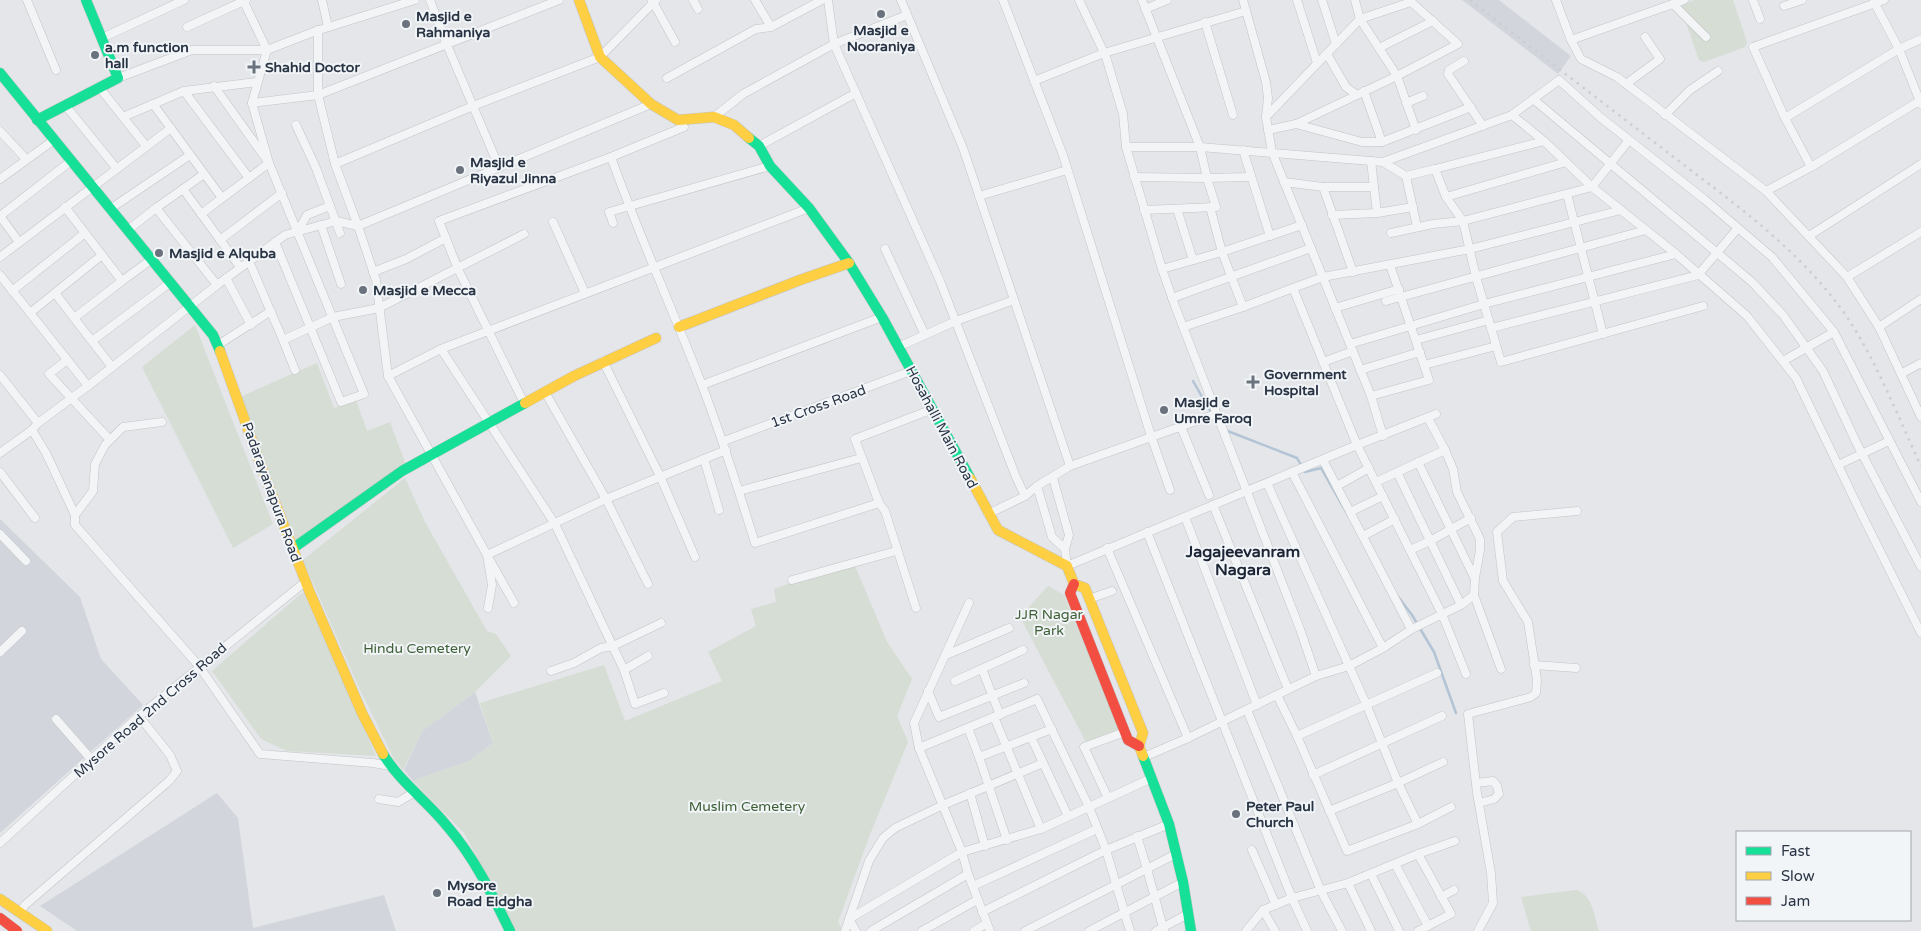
<svg xmlns="http://www.w3.org/2000/svg" width="1921" height="931" font-family="'Varela Round',sans-serif">
<rect width="100%" height="100%" fill="#e4e6e9"/>
<g fill="#d2d6dc">
<polygon points="1462,0 1499,0 1571,56 1558,74"/>
<polygon points="0,519 80,597 101,659 143,705 0,833"/>
<polygon points="475,692 493,743 469,761 413,781 404,770 422,731"/>
<polygon points="217,793 238,818 253,928 384,895 396,931 77,931 40,906"/>
</g>
<g fill="#d5ddd4">
<polygon points="1694,0 1733,0 1747,42 1745,47 1704,62 1699,60 1681,8 1684,4"/>
<polygon points="195,325 273,524 233,548 142,367"/>
<polygon points="317,363 334,408 356,400 367,431 390,422 406,465 296,541 240,397"/>
<polygon points="405,478 425,522 487,631 496,634 511,656 475,692 422,731 403,770 394,759 359,688 303,560"/>
<polygon points="853,561 887,642 912,679 897,716 908,742 869,837 838,922 843,931 515,931 464,833 413,781 469,761 493,743 480,703 604,665 625,721 722,681 708,652 756,626 751,609 776,602 774,589"/>
<polygon points="1048,586 1064,595 1119,729 1086,742 1020,617"/>
<polygon points="303,592 376,756 287,751 261,739 212,671"/>
<path d="M 1576,890 C 1593,895 1594,916 1599,931 L 1531,931 L 1521,897 Z"/>
</g>
<g fill="none" stroke-linecap="round" stroke-linejoin="round">
<g stroke="#b2c4d5" stroke-width="2.5">
<polyline points="1193,381 1217,423"/>
<polyline points="1225,430 1297,458 1305,472 1321,468 1349,517"/>
<polyline points="1396,594 1412,615 1434,652 1456,713"/>
</g>
<g stroke="#c2c4c7" stroke-width="9">
<g id="street">
<polyline points="27,0 56,70"/>
<polyline points="243,0 267,50 252,103 269,163 364,394 341,402 275,242"/>
<polyline points="322,0 328,27"/>
<polyline points="430,0 447,45 499,167"/>
<polyline points="652,0 675,42"/>
<polyline points="693,0 698,9"/>
<polyline points="755,0 771,27"/>
<polyline points="828,0 834,44 940,281 1016,477 1025,496 1037,486 1070,466 1216,414"/>
<polyline points="901,0 963,148 1070,466"/>
<polyline points="1003,0 1063,155 1151,436 1170,490"/>
<polyline points="1079,0 1106,57 1123,114 1126,147"/>
<polyline points="1142,0 1200,147 1207,178 1216,207 1144,210"/>
<polyline points="1243,0 1266,82 1268,98 1266,117 1272,152 1371,396 1383,436"/>
<polyline points="1297,0 1317,63"/>
<polyline points="1322,0 1336,44"/>
<polyline points="1355,0 1360,19 1397,76 1416,130"/>
<polyline points="1556,0 1571,40 1581,59 1617,77 1766,191 1847,277 1879,327 1921,417"/>
<polyline points="1753,0 1760,19"/>
<polyline points="1874,2 1899,49 1921,104"/>
<polyline points="1673,4 1706,37"/>
<polyline points="1784,6 1802,0"/>
<polyline points="1145,9 1167,0"/>
<polyline points="1205,22 1233,115"/>
<polyline points="187,27 246,0"/>
<polyline points="318,30 318,95 335,164 358,226 376,280 388,376"/>
<polyline points="102,38 184,0"/>
<polyline points="1571,40 1684,0"/>
<polyline points="1379,48 1433,21"/>
<polyline points="1327,54 1346,87 1357,95"/>
<polyline points="1464,61 1449,70 1448,74 1483,126"/>
<polyline points="118,78 192,50 267,50 316,31 415,0"/>
<polyline points="667,78 756,29 771,27 822,0"/>
<polyline points="1034,81 1104,53 1246,11"/>
<polyline points="1626,84 1660,59 1645,37"/>
<polyline points="99,87 146,146"/>
<polyline points="184,91 249,178"/>
<polyline points="1364,91 1382,142"/>
<polyline points="1533,99 1752,282 1783,315 1823,371 1857,444 1921,567"/>
<polyline points="252,103 318,95 559,0"/>
<polyline points="1406,103 1423,96"/>
<polyline points="153,104 222,198"/>
<polyline points="65,105 117,169"/>
<polyline points="1512,115 1544,141 1592,187 1676,254 1747,316 1796,378 1862,515 1921,633"/>
<polyline points="1665,115 1690,90 1718,71"/>
<polyline points="123,117 184,91 257,82"/>
<polyline points="714,117 743,94 834,44 907,15"/>
<polyline points="1266,117 1360,19 1411,2"/>
<polyline points="1785,118 1753,47 1884,0"/>
<path d="M 678,120 L 684,127 L 611,157 C 638,233 671,306 700,380 C 721,434 738,488 755,543 L 879,503"/>
<polyline points="1296,124 1362,142 1382,142 1471,107"/>
<polyline points="296,125 316,168 340,233"/>
<polyline points="1268,130 1296,124 1397,76 1458,44 1409,0"/>
<polyline points="0,131 26,159"/>
<polyline points="759,146 856,93"/>
<polyline points="1243,150 1270,236"/>
<polyline points="1371,161 1377,213"/>
<polyline points="1383,162 1406,176 1435,169 1446,197 1463,221 1476,277 1501,362 1703,306"/>
<polyline points="335,164 473,106 600,57 656,0"/>
<polyline points="1811,167 1785,118 1899,49 1921,39"/>
<polyline points="1435,169 1544,141"/>
<polyline points="1406,176 1417,227"/>
<polyline points="1134,177 1207,178 1250,177"/>
<polyline points="0,179 54,140"/>
<polyline points="1284,182 1323,187 1374,187"/>
<polyline points="1323,187 1353,272"/>
<polyline points="183,189 204,174"/>
<polyline points="1766,191 1811,167 1921,100"/>
<polyline points="1567,194 1603,334"/>
<polyline points="979,196 1067,170"/>
<polyline points="1446,197 1566,162"/>
<polyline points="65,207 122,281 74,318 112,367"/>
<polyline points="1210,207 1222,252 1243,307"/>
<polyline points="156,208 217,285"/>
<polyline points="110,209 190,155"/>
<polyline points="1177,209 1193,260"/>
<polyline points="201,214 269,163 214,86"/>
<polyline points="1332,215 1377,213 1413,207"/>
<polyline points="0,216 71,161"/>
<polyline points="0,216 19,242"/>
<polyline points="553,222 585,293"/>
<polyline points="613,223 609,212 770,166"/>
<polyline points="321,225 341,284"/>
<polyline points="128,230 156,208 183,189 240,267"/>
<polyline points="298,231 307,215 330,206"/>
<polyline points="1391,233 1433,224 1463,221 1592,187 1629,140"/>
<polyline points="1809,236 1921,164"/>
<polyline points="220,240 282,193"/>
<polyline points="885,249 925,335"/>
<polyline points="0,257 171,128"/>
<polyline points="249,261 283,340 333,317 379,308 524,234"/>
<polyline points="1162,269 1222,252 1302,225"/>
<polyline points="373,272 406,259 446,238"/>
<polyline points="0,275 88,386"/>
<polyline points="1847,277 1921,232"/>
<polyline points="226,278 251,325"/>
<polyline points="122,281 152,259"/>
<polyline points="12,291 85,233"/>
<polyline points="55,293 74,318"/>
<polyline points="1172,298 1311,248"/>
<polyline points="1386,301 1646,230"/>
<polyline points="1335,308 1399,289"/>
<polyline points="30,313 102,255"/>
<polyline points="1183,327 1243,307 1293,288"/>
<polyline points="1879,327 1921,299"/>
<polyline points="1491,328 1698,275 1738,228"/>
<polyline points="283,340 295,370"/>
<polyline points="1416,340 1489,320"/>
<polyline points="92,341 171,282"/>
<polyline points="1350,344 1484,304 1676,254"/>
<polyline points="218,345 271,311"/>
<polyline points="898,347 956,321 1014,300"/>
<polyline points="441,349 555,524 624,670 635,704 664,693"/>
<polyline points="67,360 49,374 110,440"/>
<polyline points="603,361 660,476 695,557"/>
<polyline points="1783,361 1834,332"/>
<polyline points="1323,362 1353,351"/>
<polyline points="1424,365 1496,346"/>
<polyline points="1360,370 1420,352"/>
<polyline points="1901,374 1921,363"/>
<polyline points="0,375 38,423"/>
<polyline points="702,385 882,317"/>
<polyline points="545,392 606,499 648,584"/>
<polyline points="1371,396 1429,380 1390,265"/>
<polyline points="524,403 458,269 439,221 611,157"/>
<polyline points="1428,418 1445,450 1453,469 1457,492 1480,539 1480,550 1475,578 1474,595 1461,605"/>
<polyline points="1181,427 1209,495"/>
<polyline points="32,430 46,453 75,515 75,525 199,666 260,754 373,763 390,766"/>
<polyline points="724,441 911,371"/>
<polyline points="726,450 606,499 487,555 388,376 441,349 809,208"/>
<polyline points="0,453 32,430 38,423 88,386 217,285 285,235 336,221 358,226 651,104"/>
<polyline points="704,459 719,510"/>
<polyline points="1323,460 1411,629"/>
<polyline points="1418,462 1474,577"/>
<polyline points="1838,465 1889,441"/>
<polyline points="0,472 35,518"/>
<polyline points="1292,472 1383,648"/>
<polyline points="1053,478 1069,535 1065,549 1067,566 1357,445 1436,414"/>
<polyline points="1376,482 1445,450"/>
<polyline points="1267,483 1367,706 1398,783 1418,824"/>
<polyline points="1037,486 1052,537 1065,549"/>
<polyline points="1337,486 1369,468"/>
<polyline points="739,491 861,458"/>
<polyline points="1213,505 1288,689"/>
<polyline points="1350,512 1383,496"/>
<polyline points="988,514 1025,496"/>
<polyline points="75,515 93,491 95,464 105,445 123,427 162,422"/>
<polyline points="1185,517 1257,705"/>
<polyline points="1147,532 1292,898 1307,931"/>
<polyline points="0,534 26,561"/>
<polyline points="1363,536 1395,519"/>
<polyline points="1107,548 1188,738"/>
<polyline points="1410,550 1430,541 1471,518"/>
<polyline points="487,555 514,603"/>
<polyline points="792,580 896,551"/>
<polyline points="1474,595 1501,669"/>
<polyline points="1089,599 1112,591"/>
<polyline points="969,603 914,723 919,748 962,852 968,874 990,931"/>
<polyline points="488,608 492,585 488,560"/>
<polyline points="916,608 885,511 879,503 855,439 933,409"/>
<polyline points="0,652 22,631"/>
<polyline points="946,655 1009,628"/>
<polyline points="1534,665 1576,668"/>
<polyline points="982,669 1000,715"/>
<polyline points="624,670 648,656"/>
<polyline points="551,671 574,663 601,648 613,646 661,623"/>
<polyline points="1466,674 1442,614 1357,445 1293,288 1323,277 1470,249 1621,210"/>
<polyline points="1316,676 1300,629 1175,306 1162,269 1126,147 1200,147 1383,162 1512,115 1559,80 1600,117 1704,199 1772,257 1834,332 1921,502"/>
<polyline points="955,681 1023,650"/>
<polyline points="928,691 939,717 1024,683"/>
<polyline points="1277,695 1297,736 1347,851 1418,824 1451,807"/>
<polyline points="1247,710 1321,891 1342,931"/>
<polyline points="994,717 1041,829"/>
<polyline points="56,719 91,759"/>
<polyline points="968,728 979,757 1007,840"/>
<polyline points="1297,736 1437,673"/>
<polyline points="1031,737 1068,816"/>
<polyline points="919,748 1037,699 1089,807 1106,850 1130,931"/>
<polyline points="979,757 1052,729"/>
<polyline points="1144,757 1188,738 1316,676 1349,666 1383,648 1412,629 1461,605 1397,472"/>
<polyline points="1313,775 1442,716"/>
<polyline points="1476,783 1493,781 1497,786 1499,794 1494,799 1479,803"/>
<polyline points="970,793 985,846"/>
<polyline points="1108,798 1084,747 1125,732"/>
<polyline points="379,799 398,802 415,792"/>
<polyline points="1329,811 1398,783 1443,762"/>
<polyline points="1137,836 1147,869 1164,931"/>
<polyline points="0,843 139,716 305,582"/>
<polyline points="1252,850 1276,905"/>
<polyline points="1395,864 1428,926"/>
<polyline points="1371,874 1399,931"/>
<polyline points="1348,883 1371,931"/>
<polyline points="973,886 1097,829"/>
<polyline points="1441,897 1454,890"/>
<polyline points="1263,910 1275,931"/>
<polyline points="20,912 25,905 169,781 177,771 170,755 139,716"/>
<polyline points="982,912 1106,850 1169,824"/>
<polyline points="845,931 869,861 883,838 895,828 943,805 1043,763"/>
<polyline points="856,931 849,919 962,852 1041,829 1152,778"/>
<polyline points="871,931 968,874"/>
<polyline points="922,931 977,900"/>
<polyline points="974,931 987,923"/>
<polyline points="1025,931 1176,854"/>
<polyline points="1089,931 1183,882"/>
<polyline points="1156,931 1188,914"/>
<polyline points="1246,931 1263,910 1292,898 1348,883 1418,854 1455,841"/>
<polyline points="1418,931 1451,914 1418,854"/>
<polyline points="1478,931 1493,903 1491,873 1477,793 1468,714 1531,697 1536,693 1537,680 1528,622 1503,581 1497,532 1513,517 1577,511"/>
</g>
</g>
<g stroke="#c2c4c7" stroke-width="11">
<g id="fast">
<polyline points="0,73 213,335 220,351"/>
<polyline points="37,120 118,78 86,0"/>
<polyline points="749,138 759,146 770,166 809,208 849,263 882,317 970,478"/>
<polyline points="292,549 402,471 525,403"/>
<path d="M 383,754 C 400,782 427,801 447,826 C 474,857 492,894 510,931"/>
<polyline points="1143,756 1169,824 1183,882 1191,931"/>
</g>
</g>
<g stroke="#c2c4c7" stroke-width="11">
<g id="slow">
<polyline points="579,0 600,57 651,104 678,120 714,117 734,125 749,138"/>
<polyline points="679,327 800,280 849,263"/>
<polyline points="220,351 264,474 310,593 362,713 383,754"/>
<polyline points="525,403 574,376 656,338"/>
<polyline points="970,478 998,530 1067,566 1074,584 1085,588 1143,733 1139,746 1143,756"/>
<polyline points="0,899 47,931"/>
</g>
</g>
<g stroke="#c2c4c7" stroke-width="11">
<g id="jam">
<polyline points="1074,584 1070,593 1128,740 1139,746"/>
<polyline points="0,918 17,931"/>
</g>
</g>
<use href="#street" stroke="#f3f4f6" stroke-width="8"/>
<use href="#fast" stroke="#16e098" stroke-width="10"/>
<use href="#slow" stroke="#ffcf43" stroke-width="10"/>
<use href="#jam" stroke="#f24e42" stroke-width="10"/>
<path stroke="#ccced1" stroke-width="2.5" stroke-dasharray="2.5 5" stroke-linecap="butt" d="M 1470,0 C 1535,51 1601,101 1667,152 C 1732,202 1800,249 1847,317 C 1877,362 1898,417 1921,466"/>
</g>
<g fill="#6a727e" stroke="#f2f5f8" stroke-width="2">
<circle cx="881" cy="14" r="5"/>
<circle cx="406" cy="24" r="5"/>
<circle cx="95" cy="55" r="5"/>
<path d="M251.5 59.5h5v5h5v5h-5v5h-5v-5h-5v-5h5z"/>
<circle cx="460" cy="170" r="5"/>
<circle cx="159" cy="253" r="5"/>
<circle cx="363" cy="290" r="5"/>
<path d="M1250.5 374.5h5v5h5v5h-5v5h-5v-5h-5v-5h5z"/>
<circle cx="1164" cy="410" r="5"/>
<circle cx="1236" cy="814" r="5"/>
<circle cx="437" cy="893" r="5"/>
</g>
<g text-anchor="middle" stroke-width="4" stroke-linejoin="round" paint-order="stroke">
<g font-size="14" font-weight="bold" fill="#293444" stroke="#f2f5f8" text-anchor="start">
<text x="416" y="21">Masjid e<tspan x="416" dy="16">Rahmaniya</tspan></text>
<text x="881" y="35" text-anchor="middle">Masjid e<tspan x="881" dy="16">Nooraniya</tspan></text>
<text x="105" y="52">a.m function<tspan x="105" dy="16">hall</tspan></text>
<text x="265" y="72">Shahid Doctor</text>
<text x="470" y="167">Masjid e<tspan x="470" dy="16">Riyazul Jinna</tspan></text>
<text x="169" y="258">Masjid e Alquba</text>
<text x="373" y="295">Masjid e Mecca</text>
<text x="1264" y="379">Government<tspan x="1264" dy="16">Hospital</tspan></text>
<text x="1174" y="407">Masjid e<tspan x="1174" dy="16">Umre Faroq</tspan></text>
<text x="1246" y="811">Peter Paul<tspan x="1246" dy="16">Church</tspan></text>
<text x="447" y="890">Mysore<tspan x="447" dy="16">Road Eidgha</tspan></text>
</g>
<g font-size="14" fill="#293444" stroke="#f2f5f8">
<text transform="translate(818 406) rotate(-20)" y="5">1st Cross Road</text>
<text transform="translate(942 427) rotate(62)" y="5">Hosahalli Main Road</text>
<text transform="translate(272 492) rotate(70)" y="5">Padarayanapura Road</text>
<text transform="translate(150 710) rotate(-41)" y="5">Mysore Road 2nd Cross Road</text>
</g>
<g font-size="14" fill="#3f6036" stroke="#f2f5f8">
<text x="1049" y="619">JJR Nagar<tspan x="1049" dy="16">Park</tspan></text>
<text x="417" y="653">Hindu Cemetery</text>
<text x="747" y="811">Muslim Cemetery</text>
</g>
<g font-size="16" font-weight="bold" fill="#1c2535" stroke="#f2f5f8">
<text x="1243" y="557">Jagajeevanram<tspan x="1243" dy="18">Nagara</tspan></text>
</g>
</g>
<rect x="1736" y="831" width="175" height="90" fill="#f2f5f8" stroke="#a2a8b0"/>
<rect x="1746" y="847" width="25" height="8" fill="#16e098" stroke="#a2a8b0"/>
<text x="1781" y="856" font-size="15" fill="#293444">Fast</text>
<rect x="1746" y="872" width="25" height="8" fill="#ffcf43" stroke="#a2a8b0"/>
<text x="1781" y="881" font-size="15" fill="#293444">Slow</text>
<rect x="1746" y="897" width="25" height="8" fill="#f24e42" stroke="#a2a8b0"/>
<text x="1781" y="906" font-size="15" fill="#293444">Jam</text>
</svg>
